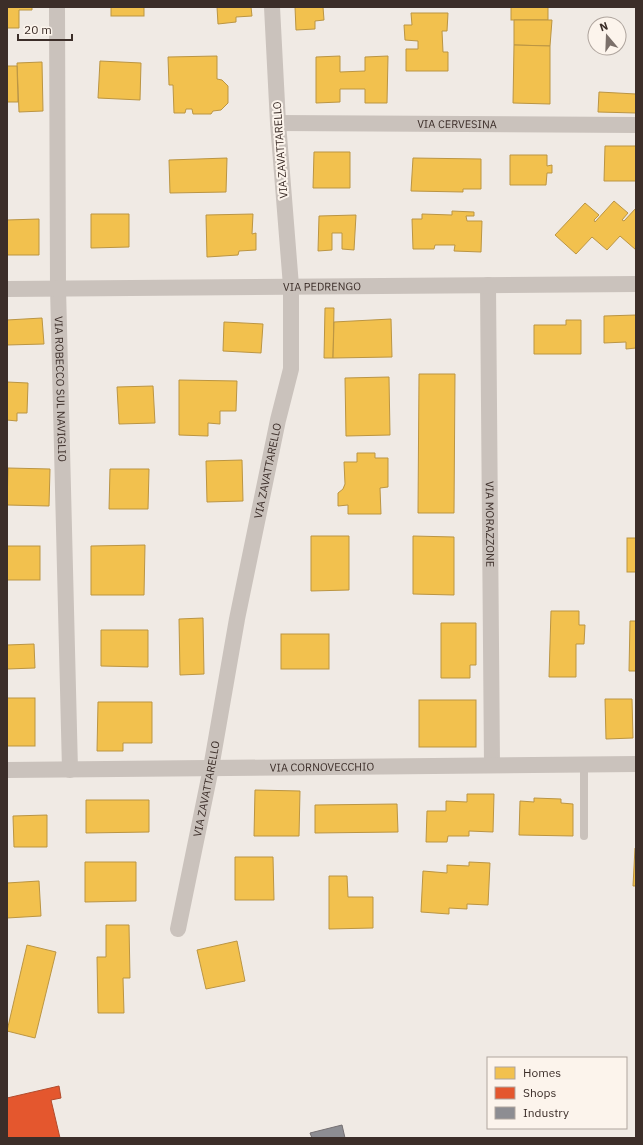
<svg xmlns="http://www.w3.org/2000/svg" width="643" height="1145" font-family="'IBM Plex Sans',sans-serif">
<rect width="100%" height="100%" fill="#f0eae4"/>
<g fill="#f2c14e" stroke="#bb9543">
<polygon points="7,7 32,7 32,10 19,10 19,28 7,28"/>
<rect x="111" y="7" width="33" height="9"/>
<polygon points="217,7 251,7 252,16 236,17 236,22 218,24"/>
<polygon points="295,7 323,7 324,20 315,21 315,29 296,30"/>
<rect x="511" y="7" width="37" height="13"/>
<polygon points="411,13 448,13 447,31 442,31 443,52 448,52 448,71 406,71 406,49 418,49 418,41 405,40 404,25 412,25"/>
<polygon points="514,20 552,20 550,46 514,45"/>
<polygon points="514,45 550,46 550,104 513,103"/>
<polygon points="217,56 217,79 222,80 228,86 228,103 221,110 213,111 211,114 193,114 192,109 186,109 185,113 174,113 173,85 169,85 168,57"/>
<polygon points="340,56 340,72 365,71 365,57 388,56 387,103 365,103 365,89 340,89 340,102 316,103 316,57"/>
<polygon points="100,61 141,63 140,100 98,98"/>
<polygon points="42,62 43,111 19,112 17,63"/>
<polygon points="7,66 17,66 18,102 7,102"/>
<polygon points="599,92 636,94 636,113 598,112"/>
<polygon points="605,146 636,146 636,181 604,181"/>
<polygon points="314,152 350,152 350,188 313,188"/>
<polygon points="510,155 547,155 547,166 552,165 552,173 547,173 546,185 510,185"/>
<polygon points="227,158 226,192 170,193 169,160"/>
<polygon points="413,158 481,159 481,189 463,189 463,192 411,191"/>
<polygon points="614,201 628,213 622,220 624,221 636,208 636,250 620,236 607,250 592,237 576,254 555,235 585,203 599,215 594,220 595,222"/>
<polygon points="452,211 474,212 474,216 466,216 467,221 482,221 481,252 454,251 455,245 435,245 434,249 413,249 412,219 422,219 422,214 452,215"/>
<polygon points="91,214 129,214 129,247 91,248"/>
<polygon points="253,214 252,234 256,233 256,250 239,251 238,255 207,257 206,215"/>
<polygon points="356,215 354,250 342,249 342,233 332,233 332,250 318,251 319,216"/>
<polygon points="39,219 39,255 7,255 7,220"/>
<polygon points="325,308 334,308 333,358 324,358"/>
<polygon points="636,315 636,348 626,349 626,342 604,343 604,316"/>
<polygon points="42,318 44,344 7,345 7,320"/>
<polygon points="391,319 392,357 333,358 334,322"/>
<polygon points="566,320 581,320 581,354 534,354 534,325 566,325"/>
<polygon points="224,322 263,324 261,353 223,351"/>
<polygon points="419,374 455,374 454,513 418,513"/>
<polygon points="389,377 390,435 346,436 345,378"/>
<polygon points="179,380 237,381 236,411 220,411 220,424 208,423 208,436 179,435"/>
<polygon points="7,382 28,383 27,413 17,413 17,421 7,420"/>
<polygon points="153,386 155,423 119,424 117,387"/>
<polygon points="357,453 375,453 375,458 388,458 388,487 380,488 381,514 348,514 348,505 338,506 338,493 343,489 345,484 344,462 357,462"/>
<polygon points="242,460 243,501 207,502 206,461"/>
<polygon points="8,468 50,469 49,506 7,505"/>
<polygon points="110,469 149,469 148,509 109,509"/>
<polygon points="311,536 349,536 349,590 311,591"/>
<polygon points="413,536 454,537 454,595 413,594"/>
<rect x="627" y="538" width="9" height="34"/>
<polygon points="145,545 144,595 91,595 91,546"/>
<rect x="7" y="546" width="33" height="34"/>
<polygon points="551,611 579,611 579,625 585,625 584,644 576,644 576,677 549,677"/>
<polygon points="203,618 204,674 180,675 179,619"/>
<polygon points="630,621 636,621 636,671 629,671"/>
<polygon points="441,623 476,623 476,665 470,665 470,678 441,678"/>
<polygon points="101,630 148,630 148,667 101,666"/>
<rect x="281" y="634" width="48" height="35"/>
<polygon points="34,644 35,668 7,669 7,645"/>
<rect x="7" y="698" width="28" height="48"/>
<polygon points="605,699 632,699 633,738 606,739"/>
<rect x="419" y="700" width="57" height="47"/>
<polygon points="98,702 152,702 152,743 123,743 123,751 97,751"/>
<polygon points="255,790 300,791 299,836 254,836"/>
<polygon points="467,794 494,794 493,832 469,831 469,836 448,836 447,842 426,842 427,811 446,811 446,801 467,802"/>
<polygon points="534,798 561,799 561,803 573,804 573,836 519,835 520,801 534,802"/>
<polygon points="86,800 149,800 149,832 86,833"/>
<polygon points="397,804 398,832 315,833 315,805"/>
<polygon points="47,815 47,847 14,847 13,816"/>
<polygon points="635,848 636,848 636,886 633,886"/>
<polygon points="235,857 273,857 274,900 235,900"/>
<polygon points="85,862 136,862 136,901 85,902"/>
<polygon points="469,862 490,863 488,905 467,904 467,909 449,908 449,914 421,912 423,871 447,873 447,865 469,866"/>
<polygon points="329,876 347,876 348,897 373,897 373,928 329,929"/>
<polygon points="39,881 41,916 7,918 7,883"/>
<polygon points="106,925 129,925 130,978 123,978 124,1013 98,1013 97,957 106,957"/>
<polygon points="237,941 245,981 206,989 197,950"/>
<polygon points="27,945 56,952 35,1038 7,1031"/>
</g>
<polygon fill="#e4572e" stroke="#b24b2c" points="59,1086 61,1098 51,1100 60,1138 7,1138 7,1098"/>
<polygon fill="#8d8d92" stroke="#757072" points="342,1125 345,1138 312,1138 310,1133"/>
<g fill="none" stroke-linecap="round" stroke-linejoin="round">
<polyline stroke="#cac2bc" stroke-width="8" points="584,764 584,836"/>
<g stroke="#cac2bc" stroke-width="16">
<path id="s1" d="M 57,7 L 58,288 L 70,770"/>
<path id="s2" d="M 278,123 L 636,125"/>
<path id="s3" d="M 488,285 L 492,764"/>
<path id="s4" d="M 7,289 L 636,284"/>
<path id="s5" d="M 7,770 L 636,764"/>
<path id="s6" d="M 178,929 L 211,768 L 237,619 L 278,420 L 291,369 L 291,286 L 278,123 L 272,7"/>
</g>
</g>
<g text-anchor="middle" stroke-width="4" stroke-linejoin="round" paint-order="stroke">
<g font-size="11" fill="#3c2e29" stroke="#fcf4ec">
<text dy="4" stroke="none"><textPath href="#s2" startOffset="179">VIA CERVESINA</textPath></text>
<text transform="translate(280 150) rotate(-94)" y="4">VIA ZAVATTARELLO</text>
<text dy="4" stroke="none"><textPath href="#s4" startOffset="315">VIA PEDRENGO</textPath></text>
<text dy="4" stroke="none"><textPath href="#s1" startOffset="382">VIA ROBECCO SUL NAVIGLIO</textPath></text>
<text dy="4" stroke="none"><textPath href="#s6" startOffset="467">VIA ZAVATTARELLO</textPath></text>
<text dy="4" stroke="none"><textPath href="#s3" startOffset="239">VIA MORAZZONE</textPath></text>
<text dy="4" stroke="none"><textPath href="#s5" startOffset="315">VIA CORNOVECCHIO</textPath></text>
<text dy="4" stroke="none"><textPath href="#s6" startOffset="143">VIA ZAVATTARELLO</textPath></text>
</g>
</g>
<rect width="643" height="1145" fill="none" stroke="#3c2e29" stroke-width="16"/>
<rect x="487" y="1057" width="140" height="72" fill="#fcf4ec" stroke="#afa59e"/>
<rect x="495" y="1067" width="20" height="12" fill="#f2c14e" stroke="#afa59e"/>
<text x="523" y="1077" font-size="12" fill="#3c2e29">Homes</text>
<rect x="495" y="1087" width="20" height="12" fill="#e4572e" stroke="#afa59e"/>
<text x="523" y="1097" font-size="12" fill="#3c2e29">Shops</text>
<rect x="495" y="1107" width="20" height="12" fill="#8d8d92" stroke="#afa59e"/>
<text x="523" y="1117" font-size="12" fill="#3c2e29">Industry</text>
<g transform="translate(607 36) rotate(341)"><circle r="19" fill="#fcf4ec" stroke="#afa59e"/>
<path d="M0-3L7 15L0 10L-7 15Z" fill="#7b706a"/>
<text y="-6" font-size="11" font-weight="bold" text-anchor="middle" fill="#3c2e29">N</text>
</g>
<path d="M18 34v6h54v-6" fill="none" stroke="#3c2e29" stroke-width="2"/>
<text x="24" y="34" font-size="12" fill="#3c2e29" stroke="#fcf4ec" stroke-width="3" paint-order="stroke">20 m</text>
</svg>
